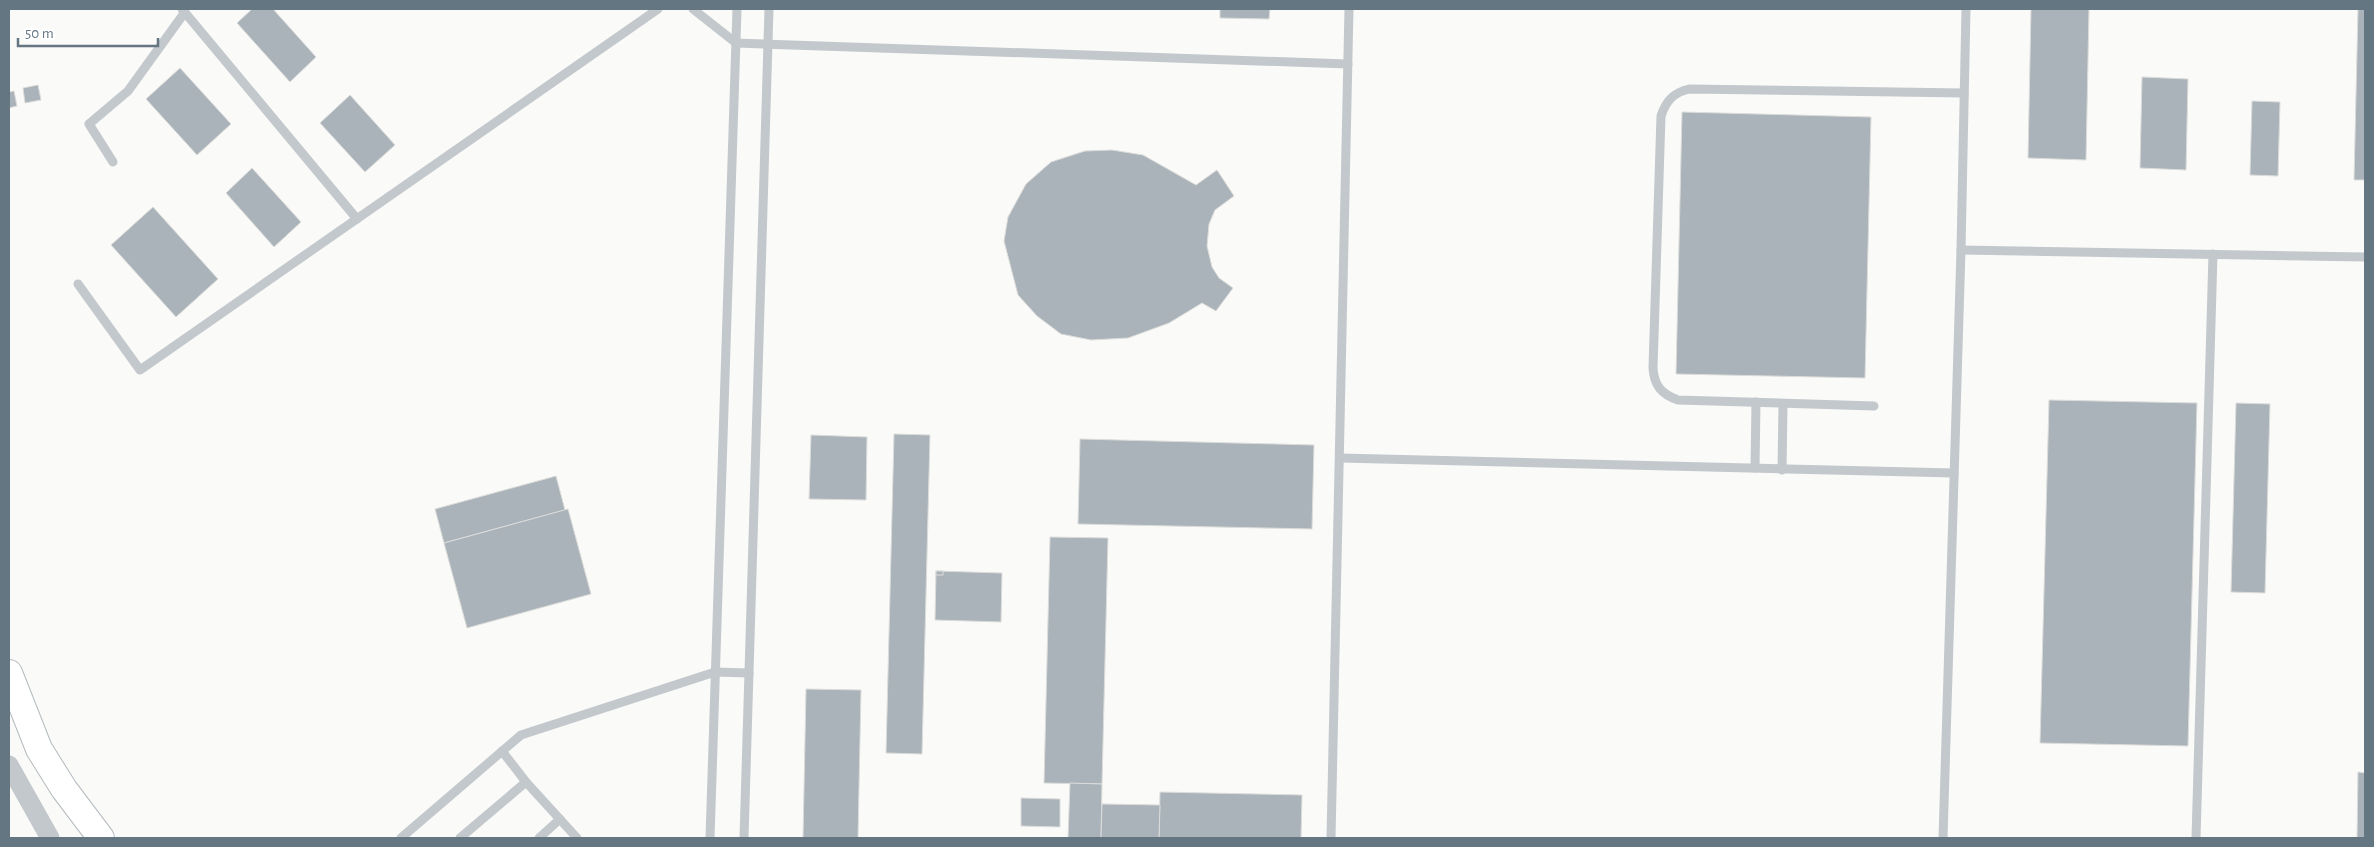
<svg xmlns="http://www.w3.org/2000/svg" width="2374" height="847" font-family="'Alegreya Sans',sans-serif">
<rect width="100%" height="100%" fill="#fafaf8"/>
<g fill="#aab3b9" stroke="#dcdcda">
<polygon points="252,9 273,9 316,57 290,82 237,23"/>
<polygon points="1220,9 1270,9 1269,19 1220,18"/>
<polygon points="2031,9 2089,9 2086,160 2028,158"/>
<polygon points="2358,9 2365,9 2365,180 2354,180"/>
<polygon points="180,68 231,124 197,155 146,99"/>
<polygon points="2142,77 2188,79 2186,170 2140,168"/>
<polygon points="38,85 41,100 25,103 23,88"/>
<polygon points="14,91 17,106 9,108 9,92"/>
<polygon points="350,95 395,145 365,172 320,123"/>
<polygon points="2252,101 2280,102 2278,176 2250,175"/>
<polygon points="1682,112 1871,117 1865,378 1676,374"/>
<polygon points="1112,150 1143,155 1196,185 1217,170 1234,196 1215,210 1209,224 1207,246 1212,267 1219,278 1233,288 1216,311 1202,303 1169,323 1128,338 1091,340 1061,334 1037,316 1018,295 1004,241 1008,217 1026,184 1051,162 1085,151"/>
<polygon points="252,168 301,222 274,247 226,193"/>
<polygon points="153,207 218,279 176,317 111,245"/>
<polygon points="2049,400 2197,403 2188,746 2040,743"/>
<polygon points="2236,403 2270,404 2265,593 2231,592"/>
<polygon points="894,434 930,435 922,754 886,753"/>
<polygon points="811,435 867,437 866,500 809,499"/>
<polygon points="1080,439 1314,445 1312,529 1078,524"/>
<polygon points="556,476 565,510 444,543 435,509"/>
<polygon points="568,509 591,594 467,628 444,543"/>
<polygon points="1050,537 1108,538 1102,784 1044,783"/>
<polygon points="936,571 1002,573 1001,622 935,620"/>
<rect x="936" y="571" width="7" height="4"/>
<polygon points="806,689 861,690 858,838 803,838"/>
<polygon points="2358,772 2365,773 2365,838 2357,838"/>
<polygon points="1070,783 1102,784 1101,838 1068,838"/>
<polygon points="1160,792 1302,795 1301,838 1159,838"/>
<polygon points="1021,798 1060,799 1060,827 1021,826"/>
<polygon points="1102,804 1160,805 1159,838 1101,838"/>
</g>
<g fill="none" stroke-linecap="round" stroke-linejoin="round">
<g stroke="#b3babf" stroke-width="28">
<polyline id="secondary" points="9,673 39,749 64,789 101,838"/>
</g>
<g stroke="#c3c8cc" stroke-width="9">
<polyline points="182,9 357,219"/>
<polyline points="693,9 736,43 1348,64"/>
<polyline points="113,162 89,124 128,91 185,12"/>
<polyline points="1961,250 2365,257"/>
<polyline points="78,284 140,370 658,9"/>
<path d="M 1874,406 L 1678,400 C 1661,394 1654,385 1653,368 L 1661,116 C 1666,101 1673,93 1689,89 L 1964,93"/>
<polyline points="1340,458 1954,473"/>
<polyline points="1755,468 1756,402"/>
<polyline points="1782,470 1783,404"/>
<polyline points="502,751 526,782 577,838"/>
<polyline points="401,838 521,735 715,672 749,673"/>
<polyline points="460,838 526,782"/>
<polyline points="539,838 560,819"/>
<polyline points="710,838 737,9"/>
<polyline points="744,838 769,9"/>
<polyline points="1331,838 1349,9"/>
<polyline points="1943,838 1961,250 1966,9"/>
<polyline points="2196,838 2213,254"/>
</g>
<polyline stroke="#c3c8cc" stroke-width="19" points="9,765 50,838"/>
<use href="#secondary" stroke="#fff" stroke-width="26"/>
</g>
<rect width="2374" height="847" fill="none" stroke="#657683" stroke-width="20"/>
<path d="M18 38v8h140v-8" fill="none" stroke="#657683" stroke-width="2.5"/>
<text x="25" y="38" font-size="15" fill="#657683" stroke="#ffffff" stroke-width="4" paint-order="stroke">50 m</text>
</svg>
